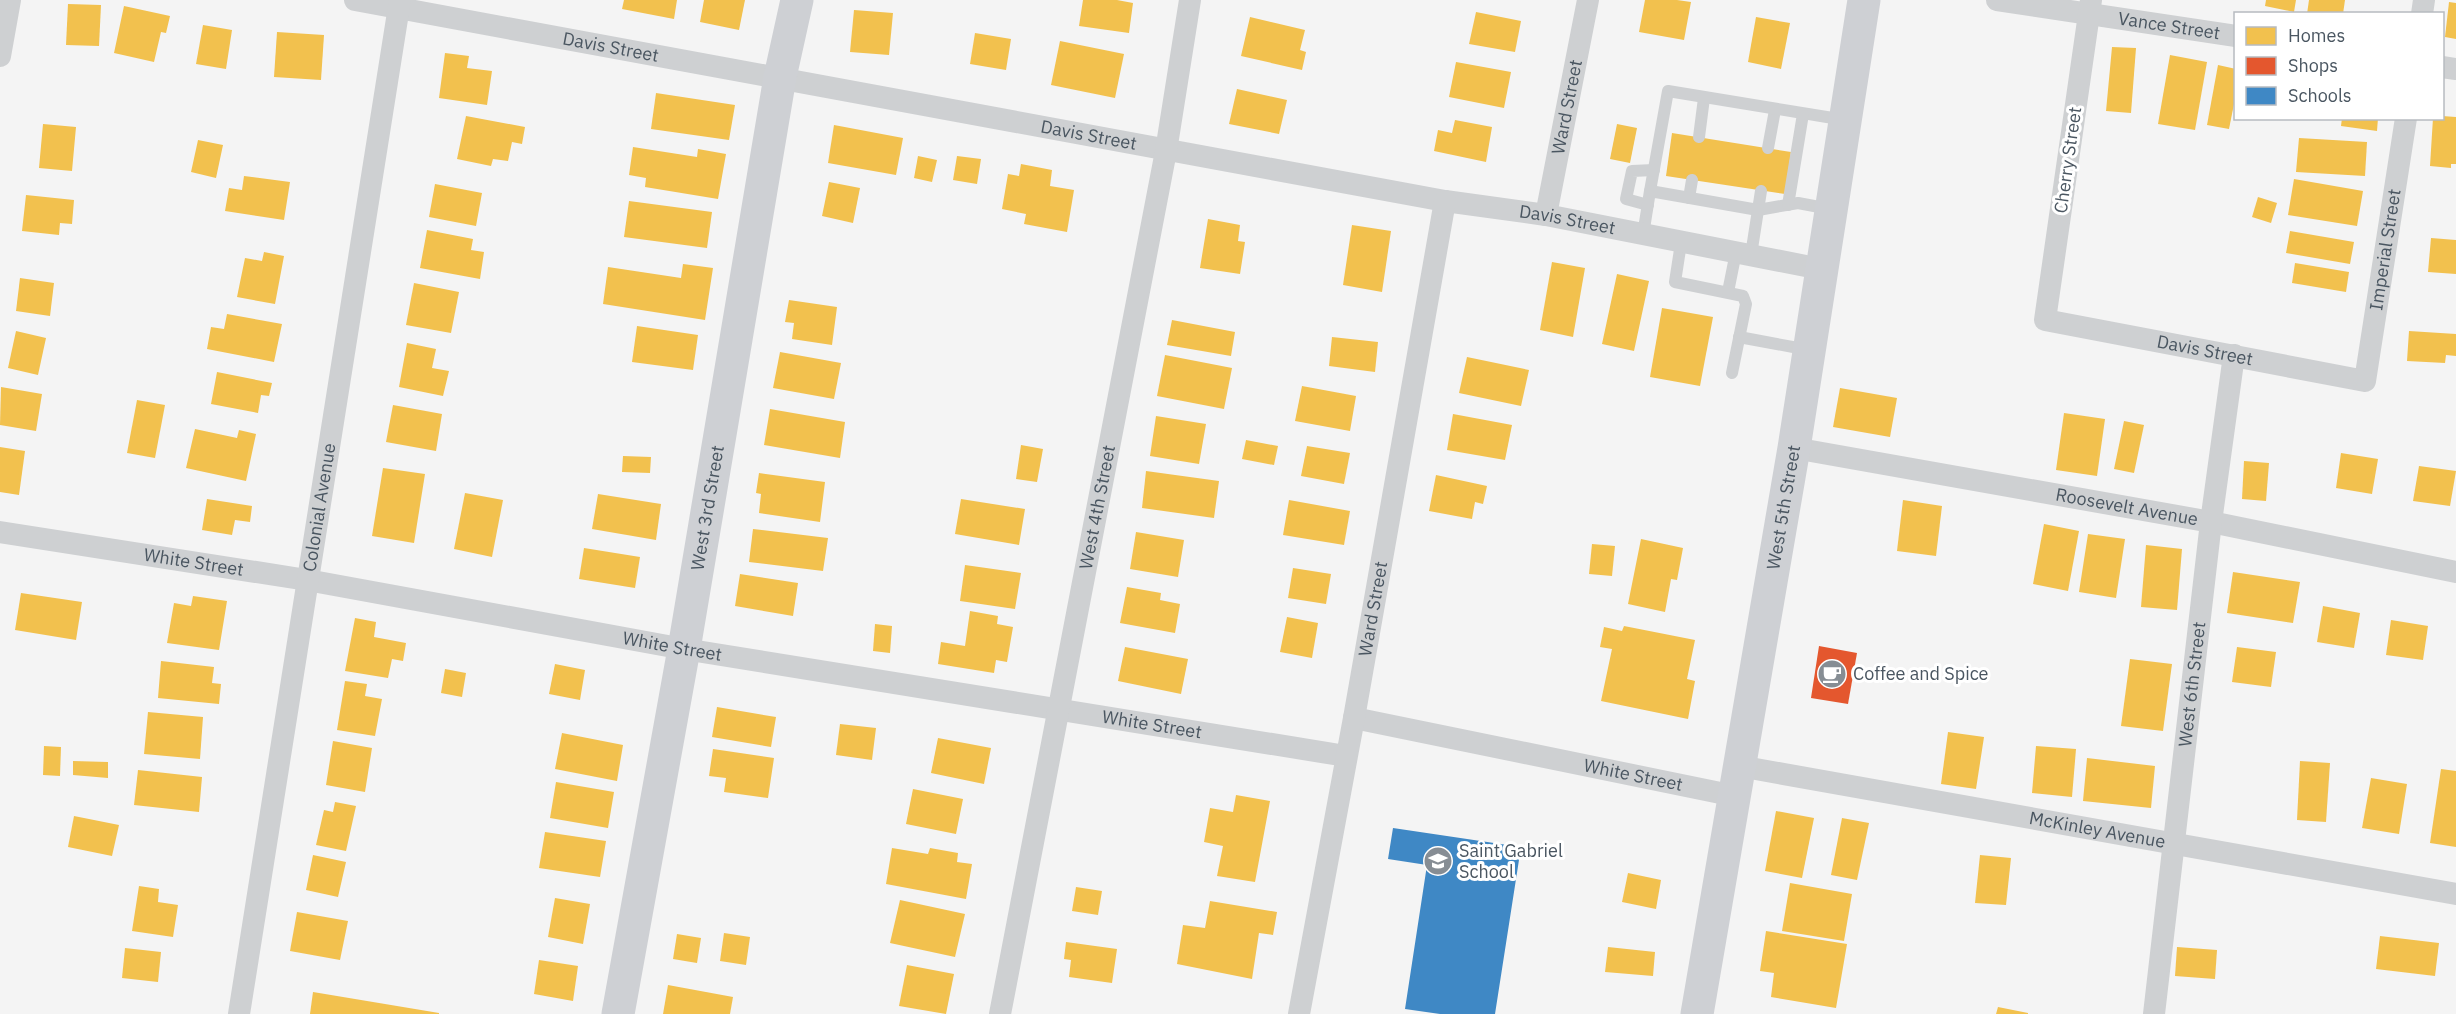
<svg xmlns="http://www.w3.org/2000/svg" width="2456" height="1014" font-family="'IBM Plex Sans',sans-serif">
<rect width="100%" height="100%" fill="#f4f4f4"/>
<g fill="#f2c14e">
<polygon points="624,0 677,0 674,19 622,9"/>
<polygon points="704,0 745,0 739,30 700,22"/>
<polygon points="1083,0 1117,0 1133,3 1129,33 1079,26"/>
<polygon points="1645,0 1677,0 1691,2 1684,40 1639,32"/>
<polygon points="2266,0 2296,0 2294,12 2265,6"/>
<polygon points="2309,0 2345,0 2343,14 2307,14"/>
<polygon points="2449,2 2456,3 2456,39 2445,37"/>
<polygon points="68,4 101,5 99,46 66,45"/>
<polygon points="124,6 170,16 166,33 161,32 154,62 114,53"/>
<polygon points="854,10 893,13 889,55 850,52"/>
<polygon points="1476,12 1521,21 1515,52 1469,44"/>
<polygon points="1250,17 1305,30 1300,50 1306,52 1302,70 1241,56"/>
<polygon points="1756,17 1790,23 1781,69 1748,62"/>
<polygon points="203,25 232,30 226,69 196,64"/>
<polygon points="277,32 324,35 321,80 274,77"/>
<polygon points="975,33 1011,39 1006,70 970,64"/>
<polygon points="1060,41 1124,54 1115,98 1051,85"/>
<polygon points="2112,47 2136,48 2131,113 2106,111"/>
<polygon points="445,53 469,56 467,68 492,71 487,105 439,98"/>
<polygon points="2170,55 2207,62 2195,130 2158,124"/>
<polygon points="1456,62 1511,72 1504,108 1449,97"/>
<polygon points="2218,65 2236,69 2236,94 2229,129 2207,125"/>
<polygon points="1237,89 1287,100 1279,134 1229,124"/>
<polygon points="656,93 735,105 729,140 651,129"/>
<polygon points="466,116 525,127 522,144 512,142 508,161 493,159 491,166 457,159"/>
<polygon points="2442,116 2456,117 2456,164 2451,164 2451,168 2430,166 2433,118 2442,118"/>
<polygon points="2342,118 2378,118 2377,131 2341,126"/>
<polygon points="1455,120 1492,127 1486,162 1434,151 1438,130 1452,133"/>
<polygon points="43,124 76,127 72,171 39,168"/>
<polygon points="1617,124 1637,128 1630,163 1610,159"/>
<polygon points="834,125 903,138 896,175 828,163"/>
<polygon points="1672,133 1791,152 1785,194 1666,176"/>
<polygon points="2299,138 2367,142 2365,176 2296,172"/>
<polygon points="198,140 223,145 216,178 191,172"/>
<polygon points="633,147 697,157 698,149 726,154 718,199 645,187 646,178 629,175"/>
<polygon points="918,156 937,160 932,182 914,178"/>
<polygon points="957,156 981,159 977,184 953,180"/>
<polygon points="1021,164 1052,170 1050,186 1074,190 1067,232 1024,224 1026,214 1002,209 1008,174 1019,176"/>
<polygon points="244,176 290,182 284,220 225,211 229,188 242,190"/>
<polygon points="2294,179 2363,191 2357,226 2288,215"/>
<polygon points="829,182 860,188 853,223 822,216"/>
<polygon points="435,184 482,193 476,226 429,217"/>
<polygon points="26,195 74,200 72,224 60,223 59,235 22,231"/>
<polygon points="2258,197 2277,203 2271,223 2252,217"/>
<polygon points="629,201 712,212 707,248 624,237"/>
<polygon points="1208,219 1240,225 1238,241 1245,242 1240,274 1200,268"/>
<polygon points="1352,225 1391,231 1382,292 1343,285"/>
<polygon points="427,230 473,239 471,250 484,252 480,279 420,268"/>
<polygon points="2290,231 2354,242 2350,264 2286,253"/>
<polygon points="2431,238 2456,240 2456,274 2428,272"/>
<polygon points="264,252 284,256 275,304 237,297 245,258 262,261"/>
<polygon points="1552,262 1585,268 1573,337 1540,330"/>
<polygon points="2295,263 2349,272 2346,292 2292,283"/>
<polygon points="683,264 713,268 705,320 603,304 608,267 681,278"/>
<polygon points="1617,274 1649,281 1634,351 1602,344"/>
<polygon points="20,278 54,283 50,316 16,311"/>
<polygon points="414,283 459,292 451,333 406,325"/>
<polygon points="789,300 837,307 832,345 792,339 794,323 785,322"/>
<polygon points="1662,308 1713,317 1700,386 1650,377"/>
<polygon points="227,314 282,324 274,362 207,349 211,327 224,329"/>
<polygon points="1172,320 1235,332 1231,356 1167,345"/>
<polygon points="637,326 698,335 693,370 632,362"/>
<polygon points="16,331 46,338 38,375 8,368"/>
<polygon points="2409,331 2456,334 2456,356 2446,355 2445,363 2407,361"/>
<polygon points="1332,337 1378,342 1375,372 1329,366"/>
<polygon points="407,343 436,349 432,368 449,371 443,396 399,387"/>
<polygon points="780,352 841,363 834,399 773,388"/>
<polygon points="1165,355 1232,368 1224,409 1157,396"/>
<polygon points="1467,357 1529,370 1521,406 1459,393"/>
<polygon points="217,372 272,383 269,396 261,395 258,413 211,404"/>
<polygon points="1302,386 1356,396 1350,431 1295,421"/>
<polygon points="1,387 42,394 36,431 0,425"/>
<polygon points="1840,388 1897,398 1890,437 1833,427"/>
<polygon points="137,400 165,405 155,458 127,453"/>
<polygon points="393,405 442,414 436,451 386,442"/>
<polygon points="770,409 845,422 840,458 764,445"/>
<polygon points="2064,413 2105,419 2097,476 2056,470"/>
<polygon points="1453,414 1512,425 1505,460 1447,450"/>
<polygon points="1156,416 1206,424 1199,464 1150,456"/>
<polygon points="2124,421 2144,425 2134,473 2114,469"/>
<polygon points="195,429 237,438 239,430 256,434 246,481 186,468"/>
<polygon points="1246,440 1278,446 1274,465 1242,459"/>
<polygon points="1021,445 1043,449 1037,482 1016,479"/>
<polygon points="1307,446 1350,453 1344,484 1301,476"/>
<polygon points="0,447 25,451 19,495 0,492"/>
<polygon points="2341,453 2378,459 2372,494 2336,488"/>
<polygon points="623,456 651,457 650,473 622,472"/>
<polygon points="2244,461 2269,463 2266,501 2242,499"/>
<polygon points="2419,466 2456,471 2450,506 2413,501"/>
<polygon points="383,468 425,474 414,543 372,536"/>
<polygon points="1146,471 1219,481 1214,518 1142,508"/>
<polygon points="759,473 825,482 820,522 759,513 761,494 756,493"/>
<polygon points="1436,475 1487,486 1483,504 1475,502 1472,519 1429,511"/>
<polygon points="465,493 503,500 492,557 454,549"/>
<polygon points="598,494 661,504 656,540 592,529"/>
<polygon points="207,499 252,506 250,522 235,520 232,535 202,530"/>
<polygon points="961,499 1025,509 1019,545 955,534"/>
<polygon points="1289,500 1350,511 1344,545 1283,535"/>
<polygon points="1903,500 1942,506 1936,556 1897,551"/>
<polygon points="2044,524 2079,531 2068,591 2033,584"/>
<polygon points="753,529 828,538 823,571 749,562"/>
<polygon points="1136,532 1184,540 1178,577 1130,569"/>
<polygon points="2088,534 2125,539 2116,598 2079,592"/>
<polygon points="1641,539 1683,548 1677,580 1671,579 1665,612 1628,604"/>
<polygon points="1592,544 1615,546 1612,576 1589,574"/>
<polygon points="2146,545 2182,549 2177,610 2141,607"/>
<polygon points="584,548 640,557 635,588 579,579"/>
<polygon points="965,565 1021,573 1015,609 960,601"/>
<polygon points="1293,568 1331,574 1326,604 1288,598"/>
<polygon points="2233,572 2300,582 2293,623 2227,613"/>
<polygon points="740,574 798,583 793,616 735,606"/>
<polygon points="1127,587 1161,593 1160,600 1180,604 1175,633 1120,623"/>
<polygon points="21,593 82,602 76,640 15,630"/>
<polygon points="193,596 227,601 219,650 167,643 174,603 191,606"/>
<polygon points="2323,606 2360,613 2354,648 2317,642"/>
<polygon points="970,611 998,616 997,624 1013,627 1007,662 996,660 994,673 938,664 941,642 965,646"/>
<polygon points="1287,617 1318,623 1312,658 1280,652"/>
<polygon points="355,618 376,622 374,637 406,643 403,661 392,659 388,678 345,671"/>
<polygon points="2391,620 2428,626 2423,660 2386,655"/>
<polygon points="875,624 892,626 890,653 873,651"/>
<polygon points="1624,626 1695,640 1687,679 1695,681 1688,719 1601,701 1612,649 1600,647 1604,627 1622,631"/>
<polygon points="1125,647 1188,659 1181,694 1118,681"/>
<polygon points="2237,647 2276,652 2271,687 2232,682"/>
<polygon points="2130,659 2172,664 2163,731 2121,726"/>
<polygon points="161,661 214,667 212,683 221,684 219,704 158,698"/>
<polygon points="555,664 585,670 580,700 549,694"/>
<polygon points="445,669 466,673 462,697 441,693"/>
<polygon points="345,681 367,684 365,696 382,699 375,736 337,730"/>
<polygon points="717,707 776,717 771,747 712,737"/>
<polygon points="148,712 203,717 200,759 144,754"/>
<polygon points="840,724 876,728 872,760 836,755"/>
<polygon points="1948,732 1984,737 1976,789 1941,784"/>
<polygon points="562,733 623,745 617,781 555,769"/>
<polygon points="938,738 991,748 984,784 931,773"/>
<polygon points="333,741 372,748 365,792 326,785"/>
<polygon points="44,746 61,747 60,776 43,775"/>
<polygon points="2036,746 2076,749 2072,797 2032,793"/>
<polygon points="713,749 774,758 768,798 724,792 726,778 709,776"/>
<polygon points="2087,758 2155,766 2151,808 2083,801"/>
<polygon points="73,761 108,762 108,778 73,775"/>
<polygon points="2300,761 2330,763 2326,822 2297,820"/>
<polygon points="2441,769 2456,771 2456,847 2430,843"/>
<polygon points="138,770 202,777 199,812 134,805"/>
<polygon points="2371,778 2407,784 2399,834 2362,828"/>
<polygon points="556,782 614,792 608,828 550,818"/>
<polygon points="913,789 963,799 956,834 906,824"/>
<polygon points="1236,795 1270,801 1255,882 1217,876 1223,846 1204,842 1210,808 1233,812"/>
<polygon points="335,802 356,806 346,851 316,845 324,810 333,812"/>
<polygon points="1776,811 1814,818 1802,878 1765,871"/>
<polygon points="74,816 119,825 112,856 68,847"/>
<polygon points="1842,818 1869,823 1857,880 1831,875"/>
<polygon points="545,832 606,841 600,877 539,868"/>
<polygon points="892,848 928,854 930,848 958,853 957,862 972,864 966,899 886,884"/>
<polygon points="313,855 346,862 338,897 306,890"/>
<polygon points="1980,855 2011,858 2006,905 1975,903"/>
<polygon points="1628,873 1661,880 1656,909 1622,902"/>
<polygon points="1790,883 1852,894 1844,941 1782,931"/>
<polygon points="139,886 159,889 158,902 178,905 173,937 132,931"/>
<polygon points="1076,887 1102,891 1098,915 1072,911"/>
<polygon points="555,898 590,904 583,944 548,937"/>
<polygon points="900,900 965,914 955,957 890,943"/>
<polygon points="1210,901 1277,912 1273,935 1259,933 1252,979 1177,964 1183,925 1205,928"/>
<polygon points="297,912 348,921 340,960 290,951"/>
<polygon points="1766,931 1847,944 1836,1008 1771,997 1774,973 1760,971"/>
<polygon points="724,933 750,937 746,965 720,961"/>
<polygon points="677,934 701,938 697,963 673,959"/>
<polygon points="2380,936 2439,943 2435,976 2376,969"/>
<polygon points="1066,942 1117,949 1112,983 1069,977 1071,960 1064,959"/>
<polygon points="1608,947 1655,952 1653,976 1605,972"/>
<polygon points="2177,947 2217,950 2215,979 2175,976"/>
<polygon points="125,948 161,952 158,982 122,978"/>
<polygon points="539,960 578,966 573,1001 534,994"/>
<polygon points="907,965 954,974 946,1014 899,1006"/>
<polygon points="668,985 733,997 730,1014 663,1014"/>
<polygon points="313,992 439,1013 439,1014 310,1014"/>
<polygon points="1998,1007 2028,1013 2028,1014 1996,1014"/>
</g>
<polygon fill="#e4572e" points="1819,646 1857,653 1848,704 1811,698"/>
<polygon fill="#3f88c5" points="1393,828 1521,847 1495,1014 1440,1014 1405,1009 1427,865 1388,859"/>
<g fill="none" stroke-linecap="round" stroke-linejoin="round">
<g stroke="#ced0d2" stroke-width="12">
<polyline points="1699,137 1704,98"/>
<polyline points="1768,148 1775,110"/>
<polyline points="1650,191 1668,91 1845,120"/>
<polyline points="1761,191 1758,210 1798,203 1830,209"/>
<polyline points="1689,198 1692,180"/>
<polyline points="1648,205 1626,199 1632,171 1654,170"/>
<polyline points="1788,205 1803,114"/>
<polyline points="1643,235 1650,191 1758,210 1751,255"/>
<polyline points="1681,243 1675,282 1743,296 1746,304 1732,373"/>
<polyline points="1728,292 1736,252"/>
<polyline points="1739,337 1809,350"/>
</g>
<g stroke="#ced0d2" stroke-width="22">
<path id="s1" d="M 355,0 L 1445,201 L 1546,215 L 1821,269"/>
<path id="s2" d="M 1997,0 L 2236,36"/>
<path id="s3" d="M 2091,0 L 2045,320 L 2365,381 L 2406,118"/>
<polyline points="2422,14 2424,0"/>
<polyline points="0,56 10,0"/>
<polyline points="2442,67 2456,69"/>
<path id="s4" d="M 1546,215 L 1588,0"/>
<path id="s5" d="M 1794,448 L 2211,522 L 2456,572"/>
<path id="s6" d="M 0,532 L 307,580 L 684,649 L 1346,756"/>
<path id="s7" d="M 1354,718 L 1735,796"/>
<path id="s8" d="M 1739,766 L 2456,894"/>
<path id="s9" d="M 239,1014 L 400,0"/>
<path id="s10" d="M 1000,1014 L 1166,151 L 1190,0"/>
<path id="s11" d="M 1299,1014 L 1354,718 L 1445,201"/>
<path id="s12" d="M 2154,1014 L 2211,522 L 2234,355"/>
</g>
<g stroke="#ced0d4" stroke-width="33">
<path id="s13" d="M 618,1014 L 684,649 L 780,77 L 797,0"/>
<path id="s14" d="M 1697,1014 L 1794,448 L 1864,0"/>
</g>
</g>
<defs>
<g id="cafe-disc" transform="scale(1.5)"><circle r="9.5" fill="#868d94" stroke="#fff"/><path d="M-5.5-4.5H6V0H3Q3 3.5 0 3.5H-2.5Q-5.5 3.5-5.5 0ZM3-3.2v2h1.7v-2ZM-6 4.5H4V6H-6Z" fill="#fff"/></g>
<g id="school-disc" transform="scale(1.5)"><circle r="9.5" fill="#868d94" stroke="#fff"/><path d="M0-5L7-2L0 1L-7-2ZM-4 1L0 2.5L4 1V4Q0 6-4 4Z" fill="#fff"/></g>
</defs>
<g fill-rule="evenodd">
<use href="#cafe-disc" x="1832" y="674"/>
<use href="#school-disc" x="1438" y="861"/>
</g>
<g text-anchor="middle" stroke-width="6" stroke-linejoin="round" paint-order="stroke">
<g font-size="18" fill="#4a5661" stroke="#fff">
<text dy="6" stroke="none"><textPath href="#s2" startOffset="174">Vance Street</textPath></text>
<text dy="6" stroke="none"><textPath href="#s1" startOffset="260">Davis Street</textPath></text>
<text dy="6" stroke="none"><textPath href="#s4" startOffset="110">Ward Street</textPath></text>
<text dy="6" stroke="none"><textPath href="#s1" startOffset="746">Davis Street</textPath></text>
<text transform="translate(2068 160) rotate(-82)" y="6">Cherry Street</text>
<text dy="6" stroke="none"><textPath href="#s1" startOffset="1232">Davis Street</textPath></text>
<text dy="6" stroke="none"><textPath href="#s3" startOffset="782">Imperial Street</textPath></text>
<text dy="6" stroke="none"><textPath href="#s3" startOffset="486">Davis Street</textPath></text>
<text dy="6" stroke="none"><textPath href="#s9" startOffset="513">Colonial Avenue</textPath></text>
<text dy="6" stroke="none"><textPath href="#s13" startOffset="514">West 3rd Street</textPath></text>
<text dy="6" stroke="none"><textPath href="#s10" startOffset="516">West 4th Street</textPath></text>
<text dy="6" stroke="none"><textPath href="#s14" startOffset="514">West 5th Street</textPath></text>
<text dy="6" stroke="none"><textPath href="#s5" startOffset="338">Roosevelt Avenue</textPath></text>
<text dy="6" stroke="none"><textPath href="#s6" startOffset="196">White Street</textPath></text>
<text dy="6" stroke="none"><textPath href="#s11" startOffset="412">Ward Street</textPath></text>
<text dy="6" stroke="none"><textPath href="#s6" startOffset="682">White Street</textPath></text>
<text dy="6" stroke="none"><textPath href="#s12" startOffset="332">West 6th Street</textPath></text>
<text dy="6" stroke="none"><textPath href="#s6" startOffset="1168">White Street</textPath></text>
<text dy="6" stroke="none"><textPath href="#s7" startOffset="285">White Street</textPath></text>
<text dy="6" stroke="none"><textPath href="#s8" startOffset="364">McKinley Avenue</textPath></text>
</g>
<g font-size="18" fill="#4a5661" stroke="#fff" text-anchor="start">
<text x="1853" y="680">Coffee and Spice</text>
<text x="1459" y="857">Saint Gabriel<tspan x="1459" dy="21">School</tspan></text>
</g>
</g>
<rect x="2234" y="12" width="210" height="108" fill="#ffffff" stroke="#b7bbc0" stroke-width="1.5"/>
<rect x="2246" y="27" width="30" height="18" fill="#f2c14e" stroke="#b7bbc0" stroke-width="1.5"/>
<text x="2288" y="42" font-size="18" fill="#4a5661">Homes</text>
<rect x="2246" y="57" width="30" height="18" fill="#e4572e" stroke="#b7bbc0" stroke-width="1.5"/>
<text x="2288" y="72" font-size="18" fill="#4a5661">Shops</text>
<rect x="2246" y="87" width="30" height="18" fill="#3f88c5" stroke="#b7bbc0" stroke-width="1.5"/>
<text x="2288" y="102" font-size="18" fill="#4a5661">Schools</text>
</svg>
